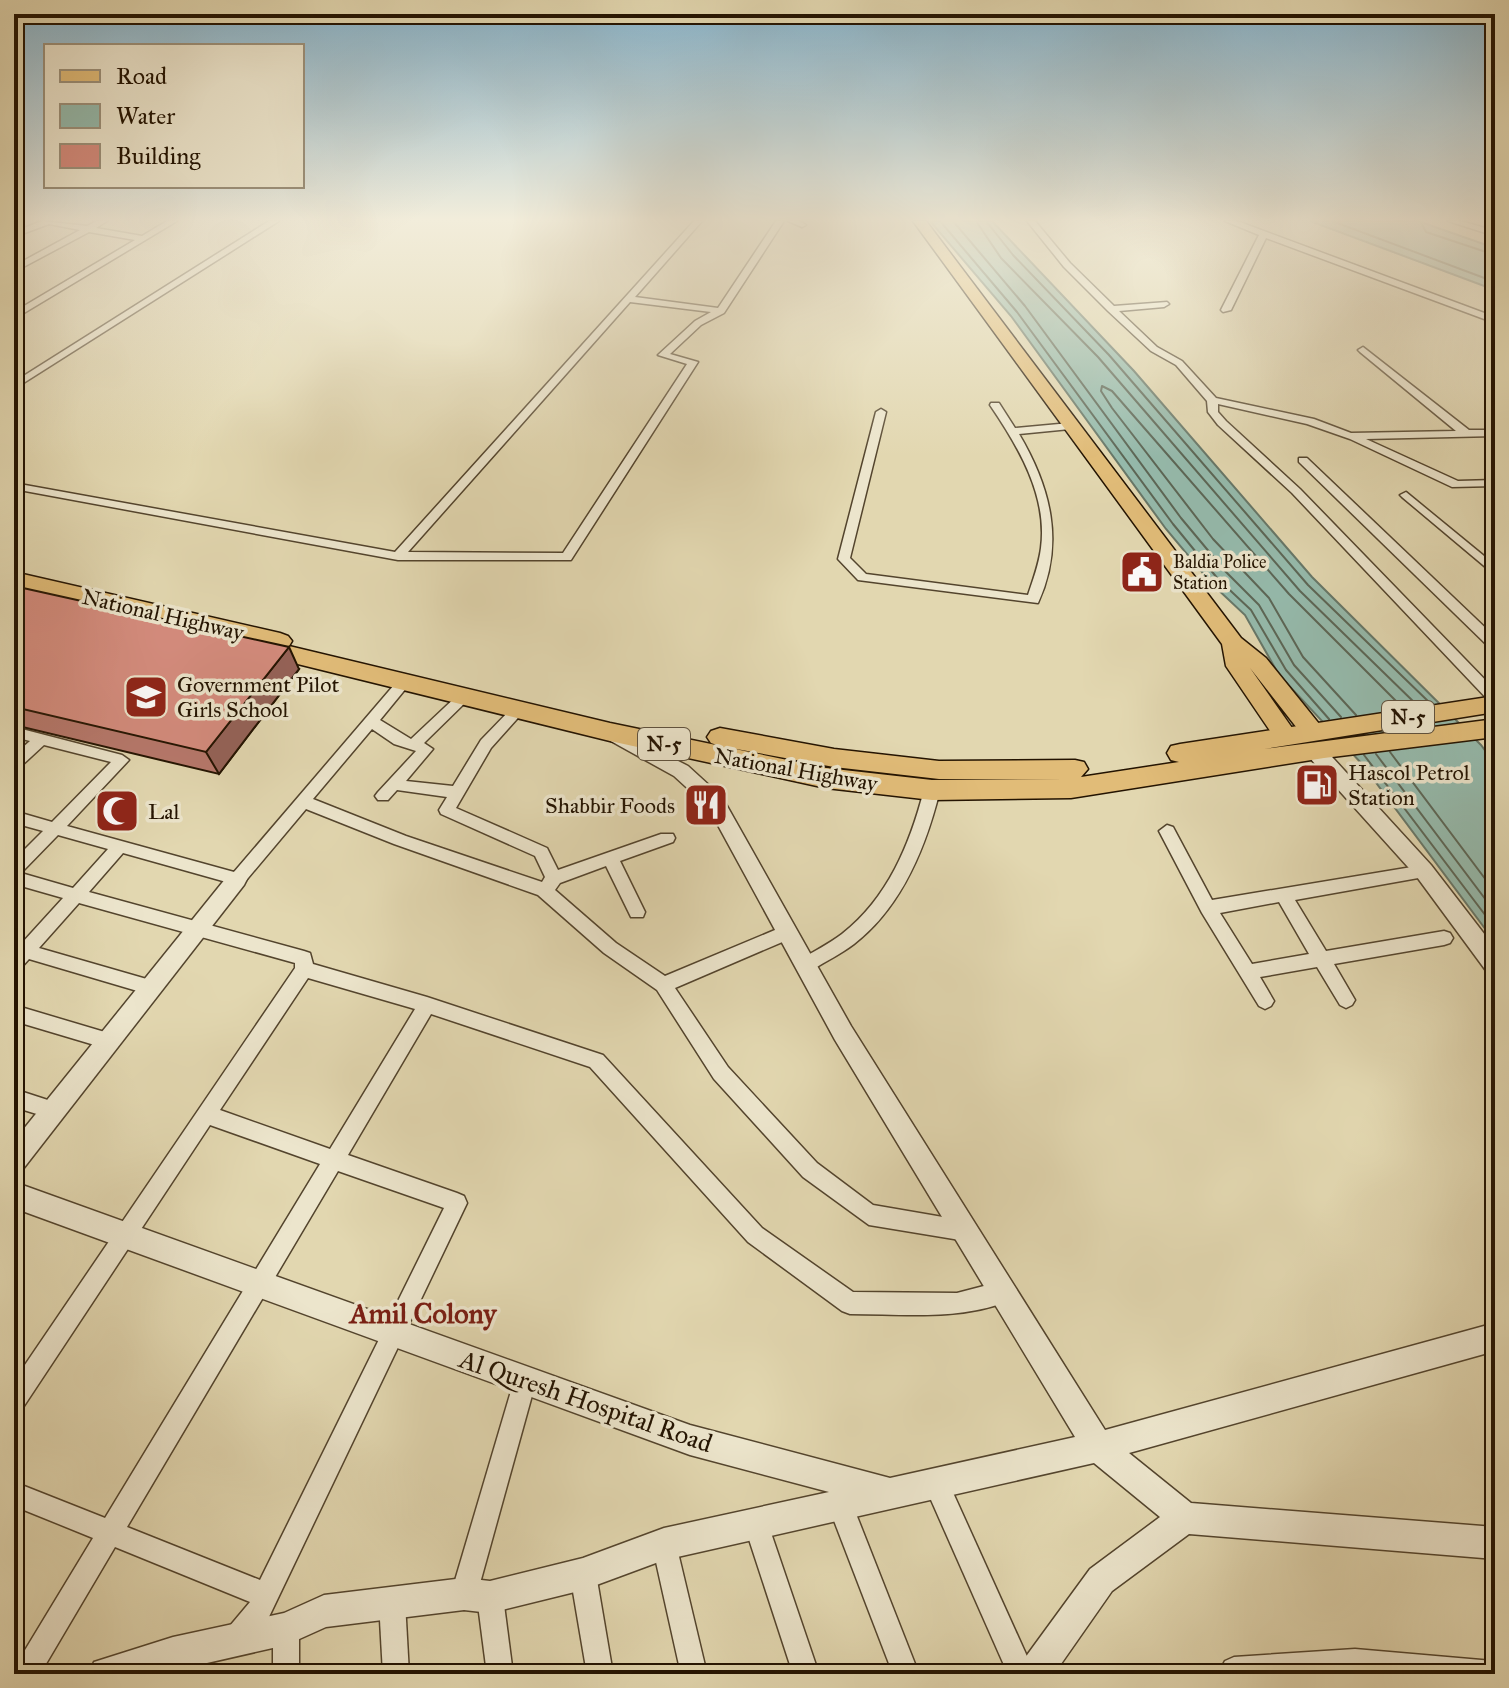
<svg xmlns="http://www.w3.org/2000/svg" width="1509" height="1688" font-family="'IM FELL Great Primer',serif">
<rect width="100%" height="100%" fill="#e2d7b0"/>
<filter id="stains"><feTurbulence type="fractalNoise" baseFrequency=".0025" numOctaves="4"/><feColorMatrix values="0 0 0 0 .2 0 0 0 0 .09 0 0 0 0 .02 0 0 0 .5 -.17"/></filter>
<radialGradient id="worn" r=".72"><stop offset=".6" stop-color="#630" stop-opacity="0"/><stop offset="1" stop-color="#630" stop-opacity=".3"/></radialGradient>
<g fill="#95baac" stroke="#677768" stroke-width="2">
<polygon points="930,221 992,221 1134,371 1312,577 1481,745 1495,764 1495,942 1362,764 1279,675 1245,615 1212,584 1166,529 1011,316"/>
<polygon points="1310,221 1418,221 1495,248 1495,290"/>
</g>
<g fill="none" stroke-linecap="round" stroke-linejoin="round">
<g stroke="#5c6656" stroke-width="2">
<polyline points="940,221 1017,312 1173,524 1218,579 1251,610 1286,670 1329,719"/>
<polyline points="953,221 1025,306 1181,518 1226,572 1259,605 1294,665 1341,717"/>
<polyline points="976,221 1001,258 1098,357 1300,591 1418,706"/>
<polyline points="986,221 1013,255 1109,355 1308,585 1431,704"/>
<polyline points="1332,221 1495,282"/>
<polyline points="1420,221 1426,232 1495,255"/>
<polyline points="1356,715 1303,657 1269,598 1213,539 1112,408 1101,391 1102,386 1112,391 1289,594 1403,708"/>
<polyline points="1390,752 1495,892"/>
<polyline points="1376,754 1495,912"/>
<polyline points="1364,755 1495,928"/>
</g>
<g stroke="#53442d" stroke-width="3">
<g id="minor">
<polygon points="42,221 87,226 97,221 107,221 96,228 142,236 167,221 177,221 14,319 14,312 135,240 89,232 14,272 14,266 80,230 49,224 14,237 14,232"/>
<polygon points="269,221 279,221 14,389 14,382"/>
<path d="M 694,221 L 702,221 L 635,297 L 718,308 L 776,221 L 784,221 L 724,313 L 701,325 L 670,354 L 698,362 L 571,560 L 398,560 L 14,489 L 14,483 L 395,552 ZM 630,302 L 711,312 L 695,321 L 658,355 L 687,364 L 563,553 L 408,552 Z"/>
<polygon points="788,221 799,221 806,225 802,227"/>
<polygon points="1027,221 1035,221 1070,263 1114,306 1167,302 1169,304 1164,307 1119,311 1157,347 1182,361 1216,398 1314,419 1351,433 1456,431 1360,352 1358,350 1363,347 1469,430 1495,430 1495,436 1366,439 1458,481 1495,480 1495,486 1452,487 1350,439 1307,424 1218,404 1218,412 1226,421 1300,489 1495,690 1495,704 1490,702 1292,493 1218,425 1208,412 1207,401 1176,365 1151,351 1108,311 1064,267"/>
<polygon points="1225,221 1237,221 1495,317 1495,323 1266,238 1231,310 1223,312 1221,310 1259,235"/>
<polygon points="1448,221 1461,221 1495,231 1495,236"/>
<path d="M 991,403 L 999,403 L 1015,428 L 1070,423 L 1075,426 L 1070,429 L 1019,434 C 1051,488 1065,544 1038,603 L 858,580 L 838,559 L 876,412 L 881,409 L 886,412 L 850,558 L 866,574 L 1028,595 C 1033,580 1039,564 1041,548 C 1048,496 1018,446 990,405 Z"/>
<polygon points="1299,458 1307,458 1495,637 1495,649 1490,648 1299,462"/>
<polygon points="1406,492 1495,565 1495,575 1402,497 1400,495"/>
<path d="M 405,676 L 412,681 L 380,720 L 411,739 L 460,693 L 465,691 L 472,696 L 424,743 L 433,749 L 406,781 L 453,786 L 481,740 L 513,707 L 518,705 L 525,710 L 491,748 L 456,808 L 547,848 L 558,870 L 661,834 L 673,834 L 675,838 L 673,842 L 620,861 L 645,912 L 643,917 L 631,917 L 606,866 L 560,883 L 555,890 L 616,943 L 665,976 L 782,927 L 788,925 L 794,927 L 797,932 L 794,937 L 675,988 L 728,1067 L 817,1163 L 873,1205 L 966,1221 L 973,1224 L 976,1231 L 973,1238 L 966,1241 L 869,1225 L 803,1177 L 714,1079 L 657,990 L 604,953 L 538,895 L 394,844 L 306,809 L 243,884 L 237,885 L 123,853 L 89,892 L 304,951 L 310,953 L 313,964 L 427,997 L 603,1055 L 762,1228 L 853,1292 L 957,1293 L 1003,1281 L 1011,1284 L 1014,1292 L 1011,1300 C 960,1321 904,1314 850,1314 L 842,1311 L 748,1242 L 590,1067 L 431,1014 L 348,1155 L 457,1193 L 464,1196 L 467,1203 L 267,1621 L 247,1645 L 238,1649 L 229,1645 L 225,1636 L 229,1627 L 250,1602 L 115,1547 L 40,1674 L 14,1674 L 16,1665 L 93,1538 L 14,1506 L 14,1482 L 105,1518 L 320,1164 L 210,1125 L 22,1409 L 14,1413 L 14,1381 L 295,968 L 295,963 L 79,903 L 39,948 L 157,982 L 160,987 L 157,992 L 151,995 L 29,959 L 20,969 L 14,971 L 14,944 L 22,943 L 63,898 L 14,884 L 14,860 L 43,831 L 14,823 L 14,811 L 52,822 L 111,762 L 44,745 L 19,768 L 14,769 L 14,755 L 30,741 L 14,737 L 14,727 L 122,755 L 129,760 L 67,826 L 234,872 L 400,678 ZM 372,729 L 394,744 L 416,751 L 378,792 L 375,796 L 378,800 L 388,800 L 397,790 L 447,797 L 439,810 L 441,814 L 535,856 L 545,877 L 542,882 L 406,836 L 313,799 ZM 58,835 L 108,849 L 73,888 L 21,873 ZM 308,978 L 415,1009 L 330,1149 L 220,1110 ZM 338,1171 L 444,1208 L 260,1580 L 127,1527 Z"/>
<path d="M 932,784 L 940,790 C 926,847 902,907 854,944 C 841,954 826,961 812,970 L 806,972 L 800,970 L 797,965 L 800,960 C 814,951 829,944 842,934 C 888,898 910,844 924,790 Z"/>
<path d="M 1167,825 L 1173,827 L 1212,900 L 1424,865 L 1430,866 L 1432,871 L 1430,876 L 1424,877 L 1295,900 L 1326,951 L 1444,931 L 1450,933 L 1453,938 L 1450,943 L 1444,945 L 1334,964 L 1355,1000 L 1352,1005 L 1346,1008 L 1340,1005 L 1317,967 L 1260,977 L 1274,1001 L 1271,1006 L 1265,1009 L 1259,1006 L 1202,913 L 1159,831 ZM 1279,902 L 1309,954 L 1252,964 L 1220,913 Z"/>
<polygon points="14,1005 108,1033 115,1035 117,1041 115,1047 108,1049 14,1021"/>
<polygon points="14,1089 60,1104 63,1110 60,1116 53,1119 14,1107"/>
<polygon points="525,1370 533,1373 536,1381 477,1594 473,1603 464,1607 455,1603 451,1594 514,1381 517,1373"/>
<polygon points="936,1472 945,1475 1035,1674 1008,1674 924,1484 927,1475"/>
<polygon points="840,1493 849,1496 919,1674 893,1674 828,1505 831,1496"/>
<polygon points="756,1512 765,1515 768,1524 819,1674 793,1674 744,1524 747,1515"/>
<polygon points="664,1532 673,1535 676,1544 707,1674 681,1674 652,1544 655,1535"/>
<polygon points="583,1561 592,1565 596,1574 613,1674 587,1674 570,1574 574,1565"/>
<polygon points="490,1584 499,1588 503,1597 513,1674 487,1674 477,1597 481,1588"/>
<polygon points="392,1589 401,1593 405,1602 409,1674 383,1674 379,1602 383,1593"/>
<polygon points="286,1616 295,1620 299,1629 299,1674 273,1674 273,1629 277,1620"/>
<polygon points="1355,1649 1493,1661 1495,1674 1218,1674 1225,1661 1234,1657"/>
</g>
</g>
<g stroke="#53442d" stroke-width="3">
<g id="tertiary">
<polygon points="615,729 688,766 722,797 851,1026 1105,1430 1495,1323 1495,1351 1129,1453 1191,1503 1495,1527 1495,1559 1189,1534 1112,1591 1054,1674 1017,1674 1022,1662 1090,1569 1160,1517 1094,1463 664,1560 583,1590 490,1613 464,1610 326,1627 286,1645 159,1674 89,1674 94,1662 173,1637 284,1613 324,1595 464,1578 490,1581 583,1558 664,1528 829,1492 690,1455 14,1208 14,1182 690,1425 890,1478 1075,1437 835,1040 708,807 674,776 609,740 606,735 609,730"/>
<polygon points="1315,744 1322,746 1431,865 1495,948 1495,974 1487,972 1417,877 1308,756 1306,751"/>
<polygon points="237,871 244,873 247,879 244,885 23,1169 14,1172 14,1141 230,873"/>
</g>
</g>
<g stroke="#231301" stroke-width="3">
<polygon id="primary" points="913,221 926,221 1241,638 1266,658 1320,725 1324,731 1320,737 1312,739 1304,737 1250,668 1297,735 1293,741 1285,743 1277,741 1226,666 1222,644"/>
</g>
<g stroke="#231301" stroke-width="3">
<polygon id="trunk" points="14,572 280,633 288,636 292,641 289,646 610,723 826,768 932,780 1066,779 939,779 834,767 720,746 711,743 707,737 711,731 720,728 834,749 939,761 1075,760 1084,762 1088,769 1081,777 1179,762 1171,760 1167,753 1171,746 1180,744 1495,696 1495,712 1264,749 1495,719 1495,737 1324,758 1071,798 932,800 826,788 610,741 257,654 249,651 245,646 248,641 14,586"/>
</g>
<use href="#minor" fill="#ece5cc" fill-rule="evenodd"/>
<use href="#tertiary" fill="#ece5cc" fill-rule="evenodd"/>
<use href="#primary" fill="#e1bc78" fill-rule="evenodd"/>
<use href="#trunk" fill="#e1bc78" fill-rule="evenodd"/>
</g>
<polygon fill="#b7786c" stroke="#231301" stroke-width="2" points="14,586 299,669 219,774 14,725"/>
<polygon fill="#956258" stroke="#231301" stroke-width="2" points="289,647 299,669 219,774 206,752"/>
<polygon fill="#d58c7e" stroke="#231301" stroke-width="2" points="14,586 289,647 206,752 14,707"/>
<linearGradient id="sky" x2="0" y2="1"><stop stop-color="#87b6d0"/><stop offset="0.48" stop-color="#f2eddb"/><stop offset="1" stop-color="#f2eddb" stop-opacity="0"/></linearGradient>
<rect width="1509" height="457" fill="url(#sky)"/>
<defs>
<g id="civic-square" transform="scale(2.3)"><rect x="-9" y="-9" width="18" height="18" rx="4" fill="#8f2418" stroke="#ece5cc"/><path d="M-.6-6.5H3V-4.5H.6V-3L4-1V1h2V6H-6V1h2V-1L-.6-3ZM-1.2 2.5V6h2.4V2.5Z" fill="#fff"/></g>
<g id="school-square" transform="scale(2.3)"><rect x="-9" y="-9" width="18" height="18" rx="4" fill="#8f2418" stroke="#ece5cc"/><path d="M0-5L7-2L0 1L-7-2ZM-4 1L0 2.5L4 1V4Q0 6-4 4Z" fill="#fff"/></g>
<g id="fuel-square" transform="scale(2.3)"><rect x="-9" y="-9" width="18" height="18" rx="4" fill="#8f2418" stroke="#ece5cc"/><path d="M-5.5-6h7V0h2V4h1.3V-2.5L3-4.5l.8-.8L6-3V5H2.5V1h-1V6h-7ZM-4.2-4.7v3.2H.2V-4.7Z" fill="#fff"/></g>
<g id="restaurant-square" transform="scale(2.3)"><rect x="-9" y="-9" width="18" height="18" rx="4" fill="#8f2418" stroke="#ece5cc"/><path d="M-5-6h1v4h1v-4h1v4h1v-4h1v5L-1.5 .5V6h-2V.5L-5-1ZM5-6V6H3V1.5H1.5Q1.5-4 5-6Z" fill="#fff"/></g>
<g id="mosque-square" transform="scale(2.3)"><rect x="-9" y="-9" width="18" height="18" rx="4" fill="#8f2418" stroke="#ece5cc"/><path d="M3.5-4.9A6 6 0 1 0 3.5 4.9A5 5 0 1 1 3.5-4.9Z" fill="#fff"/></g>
</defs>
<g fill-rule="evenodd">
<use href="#civic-square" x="1142" y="572"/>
<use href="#school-square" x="146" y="697"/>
<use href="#fuel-square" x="1317" y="785"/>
<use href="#restaurant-square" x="706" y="805"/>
<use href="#mosque-square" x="117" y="811"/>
</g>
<g text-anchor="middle" stroke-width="7" stroke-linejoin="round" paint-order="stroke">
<g font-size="18" fill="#231301" stroke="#ece5cc" text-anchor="start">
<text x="1173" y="568">Baldia Police<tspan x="1173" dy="21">Station</tspan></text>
</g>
<g fill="#ece5cc" stroke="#5f523e" stroke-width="2">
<rect x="1382" y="701" width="52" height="32" rx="6"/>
<rect x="638" y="728" width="52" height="32" rx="6"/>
</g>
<g font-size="20" font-weight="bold" fill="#231301">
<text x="1408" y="724">N-5</text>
<text x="664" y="751">N-5</text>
</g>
<g font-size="22" fill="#231301" stroke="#ece5cc">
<text transform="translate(163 614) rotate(13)" y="8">National Highway</text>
<text transform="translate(796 769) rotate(10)" y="8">National Highway</text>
</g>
<g font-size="22" fill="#231301" stroke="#ece5cc" text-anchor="start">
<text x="177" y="692">Government Pilot<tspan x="177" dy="25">Girls School</tspan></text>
<text x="1348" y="780">Hascol Petrol<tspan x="1348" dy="25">Station</tspan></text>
<text x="675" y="813" text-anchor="end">Shabbir Foods</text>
<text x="148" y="819">Lal</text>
</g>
<g font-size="26" fill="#231301" stroke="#ece5cc">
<text transform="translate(586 1401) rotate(19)" y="9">Al Quresh Hospital Road</text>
</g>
<g font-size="28" font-weight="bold" fill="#7a1f14" stroke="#ece5cc">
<text x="423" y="1323">Amil Colony</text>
</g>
</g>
<rect width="1509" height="1688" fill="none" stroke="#e2d7b0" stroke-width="48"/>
<rect x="16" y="16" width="1477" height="1656" fill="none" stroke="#231301" stroke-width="4"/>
<rect x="24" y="24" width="1461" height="1640" fill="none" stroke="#231301" stroke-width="2"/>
<rect x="44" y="44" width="260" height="144" fill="#ece5cc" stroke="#9c917b" stroke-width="2"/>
<rect x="60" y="70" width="40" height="12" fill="#e1bc78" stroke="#9c917b" stroke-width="2"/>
<text x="116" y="84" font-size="24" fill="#231301">Road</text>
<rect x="60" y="104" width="40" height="24" fill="#95baac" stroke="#9c917b" stroke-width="2"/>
<text x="116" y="124" font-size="24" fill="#231301">Water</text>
<rect x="60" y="144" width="40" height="24" fill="#d58c7e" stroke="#9c917b" stroke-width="2"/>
<text x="116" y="164" font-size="24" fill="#231301">Building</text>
<rect width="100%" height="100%" filter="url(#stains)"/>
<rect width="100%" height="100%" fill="url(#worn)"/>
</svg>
